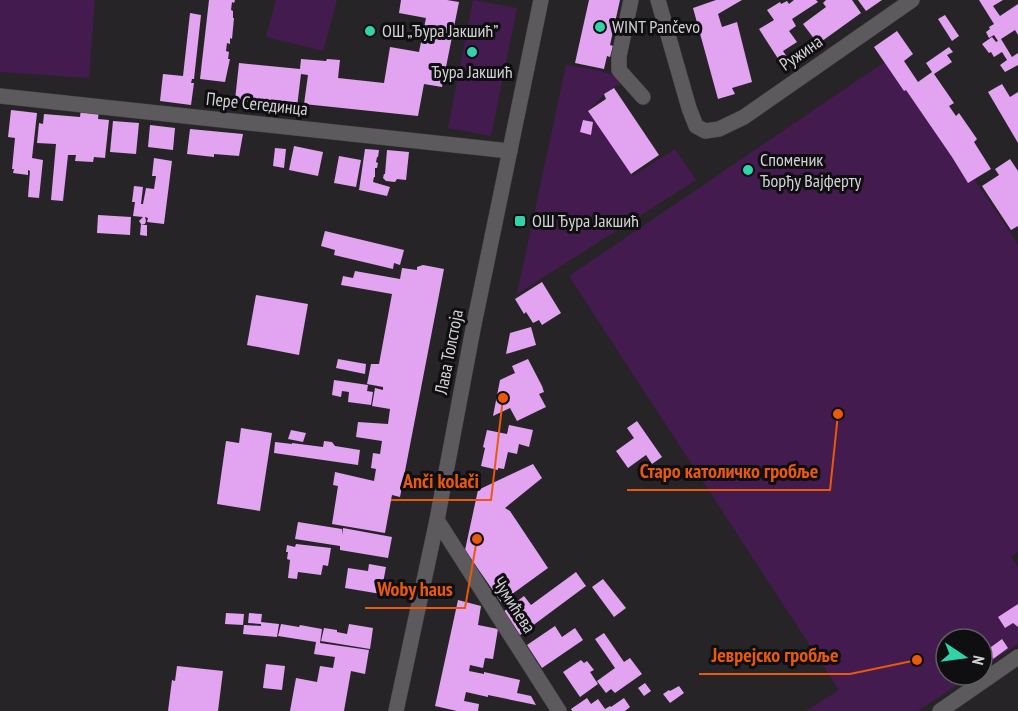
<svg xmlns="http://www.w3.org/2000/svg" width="1018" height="711" font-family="'PT Sans Narrow',sans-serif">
<rect width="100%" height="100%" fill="#272428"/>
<g fill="#441b4e">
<polygon points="0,0 95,0 89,78 0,72"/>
<polygon points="276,0 337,0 323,51 266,37"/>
<polygon points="473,0 517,8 491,136 448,128"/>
<polygon points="892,57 1018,244 1018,552 1011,557 1018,567 1018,644 982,668 982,639 946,639 946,675 972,675 918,711 806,711 839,690 569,276"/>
<path d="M 566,65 C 581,68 613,70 622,82 L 604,94 L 588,111 L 633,176 L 675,149 L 696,180 L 517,294 Z"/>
</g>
<g fill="#e2a3f1">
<polygon points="209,0 235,0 234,3 232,2 231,10 233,11 233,18 234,18 232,39 230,38 230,44 227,43 226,51 229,52 228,59 230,59 225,82 200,79"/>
<polygon points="401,0 447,0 459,2 442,87 424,84 418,116 304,104 308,75 301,74 297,107 235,100 239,63 300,69 301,59 326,61 327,59 340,60 338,78 384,83 390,47 419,52 426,18 399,13"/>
<polygon points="589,0 620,0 610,45 613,46 610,57 607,56 604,69 575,63"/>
<polygon points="716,0 742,0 718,14 722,27 737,22 752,82 732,88 735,94 718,99 693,8"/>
<polygon points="794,0 816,0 818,2 792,19 796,26 789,31 797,42 783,51 791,63 784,68 759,29 774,20 767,10 780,2 781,4 787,1 789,4"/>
<polygon points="826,0 852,0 861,13 818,44 803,24 826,7 823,3"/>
<polygon points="858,0 882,0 866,11"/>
<polygon points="979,0 1003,0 993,6 1000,16 1018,4 1018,35 1015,30 1001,39 1012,57 1018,53 1018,65 1005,72 1000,65 1007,60 1002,52 994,57 991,52 989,53 982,44 992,37 996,42 998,41 994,35 989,38 986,32 990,29 989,27 994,24"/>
<polygon points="190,13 201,15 194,79 192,79 191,83 194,83 191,105 160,101 163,74 183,76"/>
<polygon points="945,15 959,36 952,41 938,19"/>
<polygon points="897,31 913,54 904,61 918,82 932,72 926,63 949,47 953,52 947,55 952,62 934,74 954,103 949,106 956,116 959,113 977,139 974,142 991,169 968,183 952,157 906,90 904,91 874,47"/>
<polygon points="1002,84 1010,97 1018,92 1018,143 988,92"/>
<polygon points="614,88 659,155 631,174 588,111 606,99 604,94"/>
<polygon points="81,109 99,110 98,119 109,120 105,158 94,157 93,162 75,161 76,155 68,155 63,201 51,200 56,144 37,143 39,123 43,124 44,114 80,117"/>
<polygon points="11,110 37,113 32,158 43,160 39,198 28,197 30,171 28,170 28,175 13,173 14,169 12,169 15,138 8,137"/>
<polygon points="583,120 593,122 591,135 580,132"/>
<polygon points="113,121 139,123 136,154 110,152"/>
<polygon points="150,125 175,128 173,150 148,147"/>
<polygon points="190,129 243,134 239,156 214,154 214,157 187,154"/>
<polygon points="294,146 323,152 318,176 289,170"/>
<polygon points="275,148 286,149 284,168 273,166"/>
<polygon points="365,149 379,150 378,157 377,157 376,162 378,163 377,168 375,168 375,177 374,177 373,182 390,187 387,196 359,190"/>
<polygon points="387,150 409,152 406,180 397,179 395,182 386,181 383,178 384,174 385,174"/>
<polygon points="339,156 361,160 356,187 334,183"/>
<polygon points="154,158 172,161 164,224 147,222 148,218 145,217 146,221 145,224 141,225 147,225 147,236 140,235 141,224 139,221 143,217 133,216 135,202 132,202 134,186 143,187 141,204 143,204 146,188 154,189 156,176 152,176"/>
<polygon points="1010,159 1018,171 1018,226 1011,230 982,186 999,175 995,169"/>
<polygon points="98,215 131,217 130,235 97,233"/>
<polygon points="325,231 404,250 400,265 394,263 393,269 334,255 335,250 321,246"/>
<polygon points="423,265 444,269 400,497 392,495 385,533 332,524 338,486 333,485 335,472 374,481 376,469 371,468 373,453 380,454 382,441 356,437 358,422 388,424 390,409 372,406 375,388 383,390 383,387 367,384 371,364 379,364 392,294 341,285 343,276 353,278 355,271 400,279 402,268 417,270 417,267"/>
<polygon points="542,282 561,313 542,325 539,320 533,323 526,312 524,314 515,299"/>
<polygon points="256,295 308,304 299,355 247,345"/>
<polygon points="531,327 536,345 506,354 510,333"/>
<polygon points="338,359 366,364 365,374 336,368"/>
<polygon points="528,359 542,386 544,392 539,394 546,407 517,421 510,408 493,416 500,380 515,373 512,366"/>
<polygon points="334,380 368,385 367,391 373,392 371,405 348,402 349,392 342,391 341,397 332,395"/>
<polygon points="637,421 662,457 652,464 646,455 628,468 616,451 634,438 627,428"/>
<polygon points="509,425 533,430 529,447 519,444 517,454 508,452 504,469 498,468 498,470 481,466 485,448 483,447 487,430 507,434"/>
<polygon points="241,428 272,433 260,511 217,504 226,441 239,443"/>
<polygon points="291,430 306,433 303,442 288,439"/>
<polygon points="324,441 332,442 335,446 360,450 358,465 274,453 275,442 292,444 292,443 323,447"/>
<polygon points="533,464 542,478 505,508 510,511 548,568 501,602 465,550 478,490"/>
<polygon points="298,522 342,529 342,535 343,528 392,537 388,558 340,550 340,546 295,539"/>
<polygon points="296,544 331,548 328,566 323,565 321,575 298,572 297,579 288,578 290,560 287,559 288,552 286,552 287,545 295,547"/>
<polygon points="369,564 386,567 381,594 345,588 348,568 368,571"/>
<polygon points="576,572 586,586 520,635 503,612 524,596 531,605"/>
<polygon points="603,579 626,608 614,617 592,587"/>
<polygon points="458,600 481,606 478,625 498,629 493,659 485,658 483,668 470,665 469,671 484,674 484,672 520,680 517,693 531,696 536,705 488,695 488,697 466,692 464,701 479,704 478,711 457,711 435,706"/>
<polygon points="1018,604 1018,627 1013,623 1005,628 998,617"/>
<polygon points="226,613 244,614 243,625 225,624"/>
<polygon points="249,613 262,614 261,622 279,624 277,637 243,634 244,625 261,626 261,624 248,623"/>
<polygon points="281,624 299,627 300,625 322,629 320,643 369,650 365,674 351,671 344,711 290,711 296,678 317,682 320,666 333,668 335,657 314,654 316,642 278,636"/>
<polygon points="349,624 373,628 370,649 321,641 324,628 337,630 337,632 347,634"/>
<polygon points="555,626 562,637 575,628 583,640 542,668 527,645"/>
<polygon points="604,633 624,662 630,658 642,674 615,693 611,689 606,693 597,681 615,668 595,639"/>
<polygon points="1002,639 1008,648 993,659 987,650"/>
<polygon points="581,660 584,663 587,661 594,670 590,672 598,684 580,697 563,672"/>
<polygon points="266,664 285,666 282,690 263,688"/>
<polygon points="177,666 223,671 218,711 168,711 172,680 175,681"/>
<polygon points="645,683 651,691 644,696 638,688"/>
<polygon points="679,686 684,693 670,703 663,694 669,690 670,691"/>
<polygon points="587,698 591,704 598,699 605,709 610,706 611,707 624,698 630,707 625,711 572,711 571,709"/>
</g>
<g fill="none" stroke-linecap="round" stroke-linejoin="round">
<g stroke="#434044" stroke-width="16">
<g id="minor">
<polyline points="631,0 619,56 619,70 643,97"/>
<polyline points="658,0 689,108 696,126 705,131 719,129 744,117 912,0"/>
<polyline points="0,96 510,151"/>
<polyline points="437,520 559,711"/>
<polyline points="396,711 437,520 473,329 541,0"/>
<polyline points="940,711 1018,657"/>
</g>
</g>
<use href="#minor" stroke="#5d5a5e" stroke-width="15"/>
</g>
<g fill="#31d4a9" stroke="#0f0e10" stroke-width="2">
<circle cx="600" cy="27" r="6"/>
<circle cx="370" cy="31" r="6"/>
<circle cx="472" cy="52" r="6"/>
<circle cx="748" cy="170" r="6"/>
<rect x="514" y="215" width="12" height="12" rx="3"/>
</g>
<g text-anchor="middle" stroke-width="6" stroke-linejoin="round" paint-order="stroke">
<g font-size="18" fill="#d3d1d4" stroke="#0f0e10" text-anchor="start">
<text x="612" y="33">WINT Pančevo</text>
<text x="382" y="37">ОШ „Ђура Јакшић”</text>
<text x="472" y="78" text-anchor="middle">Ђура Јакшић</text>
<text x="760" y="166">Споменик<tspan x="760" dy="21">Ђорђу Вајферту</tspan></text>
<text x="532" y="227">ОШ Ђура Јакшић</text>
</g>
<g font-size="18" fill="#d3d1d4" stroke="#0f0e10">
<text transform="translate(801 53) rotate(-35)" y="6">Ружина</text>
<text transform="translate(257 104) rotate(6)" y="6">Пере Сегединца</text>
<text transform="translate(449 352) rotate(-79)" y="6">Лава Толстоја</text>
<text transform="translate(514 605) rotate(57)" y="6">Чумићева</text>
</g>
</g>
<path fill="none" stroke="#e8590c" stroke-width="2" d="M838 414L830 490H627M503 398L491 500H391M477 539L465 608H365M917 660L850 674H699"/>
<g fill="#e8590c" stroke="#0f0e10" stroke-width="2">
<circle cx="838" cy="414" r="6"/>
<circle cx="503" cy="398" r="6"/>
<circle cx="477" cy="539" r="6"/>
<circle cx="917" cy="660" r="6"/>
</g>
<g font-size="20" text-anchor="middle" font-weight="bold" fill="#e8590c" stroke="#0f0e10" stroke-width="6" stroke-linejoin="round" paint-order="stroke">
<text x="729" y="478">Старо католичко гробље</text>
<text x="441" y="488">Anči kolači</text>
<text x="415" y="596">Woby haus</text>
<text x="775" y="662">Јеврејско гробље</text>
</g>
<g transform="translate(964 657) rotate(103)"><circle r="28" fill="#0f0e10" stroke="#5d5c5e" stroke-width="1.5"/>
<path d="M0-4.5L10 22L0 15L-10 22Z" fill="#31d4a9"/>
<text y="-9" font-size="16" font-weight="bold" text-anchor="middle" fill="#d3d1d4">N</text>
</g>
</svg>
